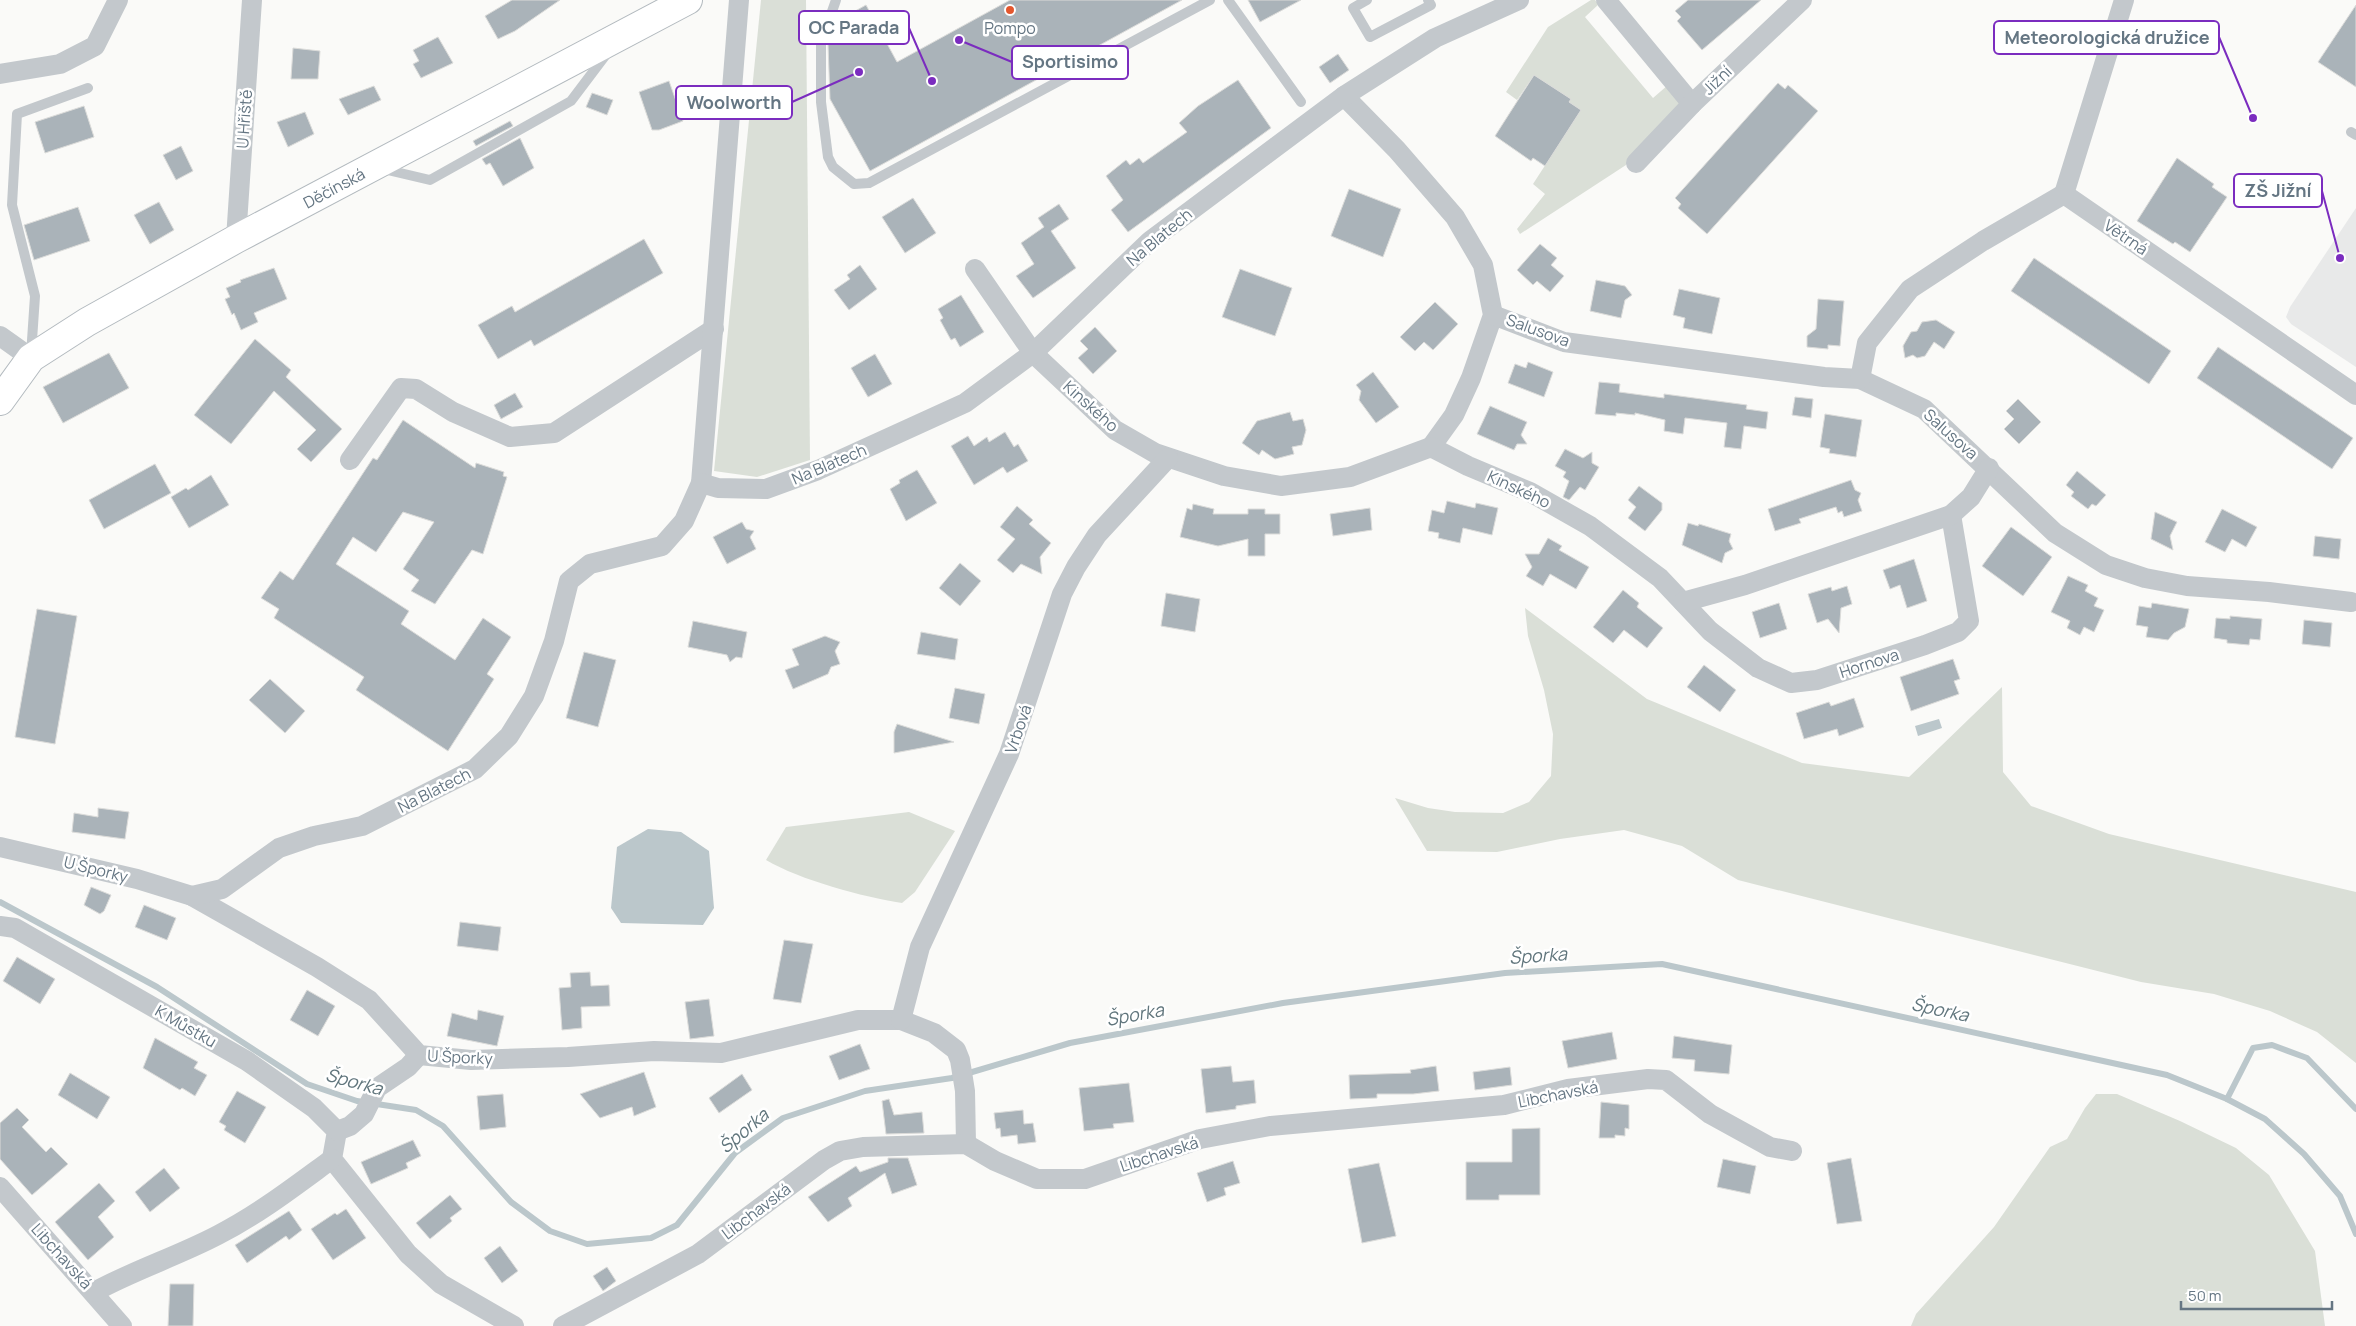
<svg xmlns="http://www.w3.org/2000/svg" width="2356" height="1326" font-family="Manrope,sans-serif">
<rect width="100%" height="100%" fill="#fafaf8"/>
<polygon fill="#e8e9e9" points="2356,208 2356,367 2291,324 2286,317 2290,307"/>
<g fill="#dadfd7">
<polygon points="761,0 806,0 810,460 757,477 714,471"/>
<polygon points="1591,0 1595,0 1599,4 1585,17 1653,98 1668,85 1681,105 1626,165 1520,234 1517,229 1545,194 1533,184 1581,110 1569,102 1571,99 1534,75 1517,100 1506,92 1548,27"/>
<polygon points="1525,608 1647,699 1802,763 1909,777 2002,687 2003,772 2031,806 2109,834 2356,892 2356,1063 2317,1032 2270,1011 2214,994 2141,982 1738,880 1682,846 1624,830 1560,839 1497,852 1427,851 1395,798 1428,808 1455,812 1503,813 1529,802 1551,776 1553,734 1544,690 1528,636"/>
<path d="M 909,812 L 955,831 L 915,892 L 902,903 C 863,897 800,880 766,860 L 786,827 Z"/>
<polygon points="2096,1094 2117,1094 2180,1121 2236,1148 2269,1175 2315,1251 2325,1326 1911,1326 1916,1314 1994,1227 2050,1147 2067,1139 2085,1108"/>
</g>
<g fill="#bbc7cb">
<polygon points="1939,719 1942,728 1918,736 1915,726"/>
<polygon points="648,829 681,832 709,851 714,908 703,925 621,923 611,908 617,847"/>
</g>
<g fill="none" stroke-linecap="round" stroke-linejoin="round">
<g stroke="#bbc7cb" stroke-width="6">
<polyline points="0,902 157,987 307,1084 357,1101 416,1110 443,1126 511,1202 550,1231 587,1244 651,1238 677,1225 735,1153 783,1118 865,1091 952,1078 1070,1043 1283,1003 1505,973 1662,964 2167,1075 2227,1099 2265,1119 2304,1154 2340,1196 2356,1234"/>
<polyline points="2227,1099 2253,1048 2272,1045 2307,1058 2356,1109"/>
</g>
</g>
<g fill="#aab3b9" stroke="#dcdcda">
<polygon points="512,0 560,0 515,31 498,39 485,16"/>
<polygon points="1010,0 1182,0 870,171 830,99 828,44 850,32 841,19 866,5 897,62"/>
<polygon points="1248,0 1301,0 1260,22"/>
<polygon points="1688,0 1761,0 1702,50 1677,21 1681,17 1675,11"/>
<polygon points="2356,5 2356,87 2318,62"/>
<polygon points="438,37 453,63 421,78 413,64 419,61 413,50"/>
<polygon points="293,48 320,51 318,79 291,79"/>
<polygon points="1338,54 1349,70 1330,83 1319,67"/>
<polygon points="1534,75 1571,99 1569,102 1581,110 1545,166 1533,158 1531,161 1495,136"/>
<polygon points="1238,80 1271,128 1128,232 1111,210 1123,200 1106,176 1126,160 1130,165 1139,158 1143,163 1187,132 1179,123 1198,106"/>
<polygon points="669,81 683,121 659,130 652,130 639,92"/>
<polygon points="1778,83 1785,89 1788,85 1818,111 1707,234 1678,208 1681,204 1675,198"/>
<polygon points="374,86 381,100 348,115 339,99"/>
<polygon points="592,93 613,100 607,115 586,107"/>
<polygon points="84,106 94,137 45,153 35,122"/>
<polygon points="305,112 314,134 288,147 277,122"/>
<polygon points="510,121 513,126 476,146 473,141"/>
<polygon points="520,138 534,168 503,186 490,163 486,165 482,159"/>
<polygon points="181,146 193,171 176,180 163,155"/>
<polygon points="2177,158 2214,184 2212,187 2227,197 2190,252 2175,242 2173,244 2137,221"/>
<polygon points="1349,189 1401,209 1383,257 1331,236"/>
<polygon points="913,198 936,233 905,253 882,217"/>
<polygon points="159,202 174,230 150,244 134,215"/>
<polygon points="1059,204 1069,219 1051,231 1076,268 1033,298 1016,276 1034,264 1021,243 1044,227 1038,218"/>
<polygon points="78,207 90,241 34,260 24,225"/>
<polygon points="644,239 663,273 534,346 531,340 498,359 478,325 512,306 515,312"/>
<polygon points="1540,244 1557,258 1551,265 1564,276 1550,292 1537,281 1533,285 1517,270"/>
<polygon points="2034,258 2171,351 2149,384 2011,291"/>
<polygon points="860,265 877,289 849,310 834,290 850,279 847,275"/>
<polygon points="274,268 287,299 254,313 258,322 241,330 234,313 232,315 225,299 230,297 226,288 241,282 240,280"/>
<polygon points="1240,269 1292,288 1275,336 1222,317"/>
<polygon points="1596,280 1625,286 1632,295 1625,300 1621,318 1590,311"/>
<polygon points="1679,289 1720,298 1712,334 1683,328 1685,318 1673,315"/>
<polygon points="961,295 984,332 960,347 955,338 951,340 940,320 943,318 938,309"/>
<polygon points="1818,299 1844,301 1840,346 1828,345 1828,349 1807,347 1807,336 1816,329"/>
<polygon points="1435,302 1458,324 1433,350 1424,342 1415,351 1400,337"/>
<polygon points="1936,320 1955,332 1944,349 1934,342 1925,356 1917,358 1913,355 1905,358 1903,346 1911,332 1917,331 1922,322"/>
<polygon points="1095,327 1117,351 1093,374 1078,358 1088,349 1080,341"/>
<polygon points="255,339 291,370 286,377 342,429 311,462 297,449 316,430 274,391 231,444 194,415"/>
<polygon points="2218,347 2353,438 2332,469 2197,378"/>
<polygon points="109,353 129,388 63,423 43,387"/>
<polygon points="875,354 892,384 868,397 851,368"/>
<polygon points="1528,362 1553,372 1544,397 1508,383 1515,364 1526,368"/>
<polygon points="1373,372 1399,407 1376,423 1359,400 1361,391 1356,385"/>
<polygon points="1599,382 1620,384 1619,392 1664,398 1664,394 1747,405 1746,409 1768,412 1766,429 1744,426 1741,449 1724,447 1727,423 1685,418 1683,434 1664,431 1665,420 1635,413 1635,415 1616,413 1616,416 1595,414"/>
<polygon points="515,393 523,407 501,419 494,405"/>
<polygon points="1795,397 1813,399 1811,418 1792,415"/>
<polygon points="2018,399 2041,422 2019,444 2004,429 2014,419 2006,411"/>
<polygon points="1490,406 1527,422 1521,435 1527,444 1517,444 1514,450 1477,434"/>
<polygon points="1290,412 1293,421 1303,419 1306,430 1302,445 1292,447 1294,454 1275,459 1262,450 1259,455 1242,443 1257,421"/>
<polygon points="1825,414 1862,420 1856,457 1829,453 1830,449 1820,447"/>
<polygon points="403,420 475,468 476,463 504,472 503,476 507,477 483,554 472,550 435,604 411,591 419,580 403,569 434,522 403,512 376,552 353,537 336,564 409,611 401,624 455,660 483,618 511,637 487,674 494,679 448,751 356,690 364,677 274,618 279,609 261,598 280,571 293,580 373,458 377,460"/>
<polygon points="1005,432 1014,447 1018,444 1028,461 1007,473 1003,467 974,485 951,446 968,436 974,446 987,437 989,442"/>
<polygon points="1565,449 1583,458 1592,452 1592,463 1599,467 1585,490 1580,487 1569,500 1563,497 1569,481 1563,477 1566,472 1555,466"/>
<polygon points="155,464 171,493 104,529 89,500"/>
<polygon points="917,470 937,503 906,521 890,489 900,483 899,480"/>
<polygon points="2077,471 2106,495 2096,506 2092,504 2088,509 2071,496 2074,492 2066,485"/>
<polygon points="211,475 229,505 189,528 171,497 186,488 188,490"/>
<polygon points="1851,480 1855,490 1861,493 1858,500 1862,511 1844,517 1842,511 1838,513 1836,507 1799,519 1801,523 1775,531 1768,509"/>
<polygon points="1639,486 1662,503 1662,510 1645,531 1628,518 1636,507 1628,500"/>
<polygon points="1447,501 1475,508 1476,503 1498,508 1492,535 1463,528 1460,543 1438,538 1439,533 1428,531 1432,510 1444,513"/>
<polygon points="1193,504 1214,509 1213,514 1248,514 1248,509 1265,509 1265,514 1280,514 1280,534 1265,534 1265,556 1248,556 1248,539 1218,546 1180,537 1187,508 1192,510"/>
<polygon points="1017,506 1033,520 1029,524 1051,543 1040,557 1042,574 1021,564 1013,573 997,560 1015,539 1000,527"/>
<polygon points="1370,508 1372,530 1333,536 1330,514"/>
<polygon points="2222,509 2257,527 2246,547 2232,539 2225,552 2205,542"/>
<polygon points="2155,512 2177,522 2170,536 2173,550 2151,539"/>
<polygon points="742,522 746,529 754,531 750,537 756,549 727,564 713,537"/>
<polygon points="1688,523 1698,526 1699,524 1731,534 1729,541 1733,549 1725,553 1722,563 1682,545"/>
<polygon points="2011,527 2052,557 2023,596 1982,566"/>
<polygon points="2315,536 2341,539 2339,559 2313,556"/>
<polygon points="1548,538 1562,546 1559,550 1589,567 1576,589 1550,574 1543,586 1526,576 1532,567 1525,554 1539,554"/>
<polygon points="1914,559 1927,601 1907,608 1900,585 1890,589 1883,570"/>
<polygon points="960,563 981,581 960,606 939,588"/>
<polygon points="2068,576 2088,585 2085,591 2098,598 2094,606 2104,610 2094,632 2084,627 2080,635 2067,628 2070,621 2051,612"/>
<polygon points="1847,586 1852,604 1841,608 1839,633 1828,619 1817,623 1808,594 1831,587 1832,591"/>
<polygon points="1623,590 1639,603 1637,607 1663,628 1647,648 1624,630 1613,643 1593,627"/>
<polygon points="1166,593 1200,599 1195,632 1161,626"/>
<polygon points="1779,603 1787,629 1760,638 1752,612"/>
<polygon points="2152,603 2189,609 2185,627 2174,633 2168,640 2146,637 2148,627 2136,625 2139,606 2151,608"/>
<polygon points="37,609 77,616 55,744 15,737"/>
<polygon points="2230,616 2262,619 2260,640 2250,639 2249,645 2227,643 2227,640 2214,638 2216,618 2230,619"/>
<polygon points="2304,620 2332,623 2330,647 2302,644"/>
<polygon points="693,621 747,632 742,658 736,657 730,662 727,655 688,647"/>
<polygon points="921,632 958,639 955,660 917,654"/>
<polygon points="825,636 840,642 835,651 840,664 831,667 828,674 793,689 785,670 799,665 792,649"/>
<polygon points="584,652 616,660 598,727 566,718"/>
<polygon points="1953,659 1960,679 1954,681 1959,694 1911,711 1900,677"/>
<polygon points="1704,665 1736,690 1720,712 1687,687"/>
<polygon points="270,679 305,711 285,733 249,700"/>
<polygon points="955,688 985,694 979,724 949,718"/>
<polygon points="1854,698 1864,727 1839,736 1837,729 1804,739 1796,713 1829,702 1831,706"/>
<polygon points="897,724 954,742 894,753 894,732"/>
<polygon points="98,808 129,812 125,839 72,832 74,813 98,817"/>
<polygon points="91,887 111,895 104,911 100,914 84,905"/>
<polygon points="144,905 176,918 167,940 135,927"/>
<polygon points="460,922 501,927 498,951 457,946"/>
<polygon points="784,940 813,944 801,1003 773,999"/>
<polygon points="17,957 55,979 40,1004 3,981"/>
<polygon points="590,972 591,986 609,985 610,1006 581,1007 582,1028 562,1030 559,988 571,987 570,973"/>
<polygon points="307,990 335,1006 318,1036 290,1020"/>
<polygon points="709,999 714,1036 690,1039 685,1002"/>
<polygon points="478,1010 504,1016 497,1046 447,1036 452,1013 477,1020"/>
<polygon points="1612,1032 1617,1059 1568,1068 1562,1041"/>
<polygon points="1674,1036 1732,1045 1729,1074 1694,1071 1695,1060 1672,1058"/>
<polygon points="155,1038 198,1062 194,1068 207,1075 195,1096 182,1088 180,1090 143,1068"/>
<polygon points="860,1044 870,1069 839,1080 829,1056"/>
<polygon points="1231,1066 1233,1082 1254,1080 1256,1103 1236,1106 1236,1109 1206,1113 1201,1069"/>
<polygon points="1436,1066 1439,1091 1413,1094 1377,1094 1377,1098 1350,1099 1349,1075 1411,1073 1410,1070"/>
<polygon points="1510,1067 1512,1085 1475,1090 1473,1072"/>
<polygon points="644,1072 656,1107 634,1116 632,1107 600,1118 580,1094"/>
<polygon points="70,1073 110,1097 97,1119 58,1095"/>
<polygon points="742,1074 752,1090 719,1113 709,1098"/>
<polygon points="1129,1083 1134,1122 1113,1124 1114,1128 1084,1131 1079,1088"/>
<polygon points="237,1091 266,1107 245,1143 224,1130 226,1126 219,1122"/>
<polygon points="503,1094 506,1127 480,1130 477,1096"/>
<polygon points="889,1099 894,1115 922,1112 924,1133 886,1134 882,1101"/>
<polygon points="1601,1102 1629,1105 1629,1129 1625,1128 1625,1136 1615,1135 1615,1138 1599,1138"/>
<polygon points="17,1108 29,1120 22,1127 46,1152 51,1147 68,1164 32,1195 0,1159 0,1123"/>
<polygon points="1023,1110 1024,1124 1033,1123 1036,1142 1018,1144 1017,1135 1001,1137 1000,1128 996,1129 994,1113"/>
<polygon points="1540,1128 1540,1195 1499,1195 1499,1200 1466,1200 1466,1162 1512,1162 1512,1129"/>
<polygon points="413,1140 421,1156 406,1163 408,1168 371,1184 361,1162"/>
<polygon points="888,1158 908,1158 917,1185 892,1194 885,1173 848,1198 852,1206 828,1222 808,1197 856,1166 860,1172 888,1162"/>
<polygon points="1851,1158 1862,1221 1837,1224 1827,1163"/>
<polygon points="1723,1159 1756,1166 1750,1194 1717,1187"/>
<polygon points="1233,1161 1240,1183 1224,1188 1226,1195 1207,1202 1197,1173"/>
<polygon points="1379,1163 1396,1236 1362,1243 1348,1169"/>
<polygon points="164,1168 180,1188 150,1212 135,1192"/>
<polygon points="99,1183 115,1201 98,1217 114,1237 88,1260 55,1222"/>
<polygon points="450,1195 462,1209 450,1218 452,1221 430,1239 416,1223"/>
<polygon points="346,1209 366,1238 333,1260 311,1229 335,1213 337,1215"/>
<polygon points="289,1211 302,1230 289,1240 286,1236 247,1263 235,1245"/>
<polygon points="500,1246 518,1271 502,1283 484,1258"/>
<polygon points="607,1267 616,1281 603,1291 593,1276"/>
<polygon points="170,1284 194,1284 193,1326 168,1326"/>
</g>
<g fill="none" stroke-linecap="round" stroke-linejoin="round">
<g stroke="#b3babf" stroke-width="30">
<polyline id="secondary" points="0,401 31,358 87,322 236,239 688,0"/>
</g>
<g stroke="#c3c8cc" stroke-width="10">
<polyline points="836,0 821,43 821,102 828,157 833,167 854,184 869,183 1210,0"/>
<polyline points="1228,0 1301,102"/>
<polyline points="1367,0 1353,8 1370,37 1431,5 1428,0"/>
<polyline points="2351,132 2356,135"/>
<polyline points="379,168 430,180 571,101 608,52"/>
<polyline points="31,355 35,296 12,205 17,114 88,88"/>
</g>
<g stroke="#c3c8cc" stroke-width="20">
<polyline points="1606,0 1692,104"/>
<polyline points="2124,0 2064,194 2356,395"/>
<polyline points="0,74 60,64 95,46 118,0"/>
<polyline points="1344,96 1397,150 1455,217 1483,265 1493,315 1471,378 1454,415 1431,447"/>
<polyline points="1636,163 1692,104 1802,0"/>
<polyline points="236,239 252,0"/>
<polyline points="975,269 1033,353 1115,430 1155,453 1224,476 1281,486 1350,477 1431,447 1468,466 1530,492 1590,526 1660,578 1710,631 1758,668 1791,683 1817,680 1925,645 1958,632 1969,621 1951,515"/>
<polyline points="1493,315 1564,342 1824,377 1860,379 1924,409 2055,533 2106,565 2145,578 2187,586 2269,592 2351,602"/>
<polyline points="0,336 31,358"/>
<polyline points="1860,379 1867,343 1910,289 1983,241 2064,194"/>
<polyline points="350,460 401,388 416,389 453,412 510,437 554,433 714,329"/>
<polyline points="701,483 739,0"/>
<polyline points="1683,602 1745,585 1951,515 1971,497 1989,468"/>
<polyline points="0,847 137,879 192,896 317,967 369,1000 419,1055 471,1060 568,1057 654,1051 721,1053 858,1020 901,1020 934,1033 956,1050 960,1060 965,1091 966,1144"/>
<polyline points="192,896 222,889 279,848 314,836 362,826 475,769 509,736 534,696 554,641 569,581 590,564 662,546 684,521 701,483 718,488 766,489 818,470 965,403 1033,353 1150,241 1344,96 1435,38 1519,0"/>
<polyline points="0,926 15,928 247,1061 314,1108 337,1131 332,1159 408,1254 441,1284 514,1326"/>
<polyline points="901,1020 920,947 1009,754 1062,594 1076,567 1097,535 1168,458"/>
<polyline points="337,1131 350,1126 364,1114 377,1088 408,1067 419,1055"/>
<polyline points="0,1187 122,1326"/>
<path d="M 94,1292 C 134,1270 178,1256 218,1235 C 259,1214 295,1186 332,1159"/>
<polyline points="563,1326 698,1254 824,1160 840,1151 863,1147 966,1144 995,1161 1037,1179 1085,1179 1200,1139 1270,1126 1504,1105 1568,1089 1648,1079 1666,1080 1710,1114 1770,1147 1792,1151"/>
</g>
<use href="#secondary" stroke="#fff" stroke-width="28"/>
</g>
<circle fill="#e4572e" stroke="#fff" stroke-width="2" cx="1010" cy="10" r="5"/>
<g text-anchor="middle" stroke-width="5" stroke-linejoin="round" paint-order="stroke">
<g font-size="16" fill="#657683" stroke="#fff">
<text x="1010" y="34">Pompo</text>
</g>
<g font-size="16" fill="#657683" stroke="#fff">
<text transform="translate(1717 80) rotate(-44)" y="6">Jižní</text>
<text transform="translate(244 119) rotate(-86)" y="6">U Hřiště</text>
<text transform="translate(334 188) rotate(-28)" y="6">Děčínská</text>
<text transform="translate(1159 237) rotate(-40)" y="6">Na Blatech</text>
<text transform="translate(2126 237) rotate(34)" y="6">Větrná</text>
<text transform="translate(1538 330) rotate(20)" y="6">Salusova</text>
<text transform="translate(1091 406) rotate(42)" y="6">Kinského</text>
<text transform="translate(1951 434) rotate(42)" y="6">Salusova</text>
<text transform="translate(829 464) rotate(-23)" y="6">Na Blatech</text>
<text transform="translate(1519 489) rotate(25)" y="6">Kinského</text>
<text transform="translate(1869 663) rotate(-18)" y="6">Hornova</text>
<text transform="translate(1018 729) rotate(-71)" y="6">Vrbová</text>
<text transform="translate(434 790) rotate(-27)" y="6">Na Blatech</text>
<text transform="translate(96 869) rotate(14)" y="6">U Šporky</text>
<text transform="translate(186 1026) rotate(30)" y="6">K Můstku</text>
<text transform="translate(460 1057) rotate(3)" y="6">U Šporky</text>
<text transform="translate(1558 1094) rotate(-11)" y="6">Libchavská</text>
<text transform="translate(1159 1154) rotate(-18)" y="6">Libchavská</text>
<text transform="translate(756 1211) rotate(-37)" y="6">Libchavská</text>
<text transform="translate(62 1256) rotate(48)" y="6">Libchavská</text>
</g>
<g font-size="18" font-style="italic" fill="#60757c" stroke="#fff">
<text transform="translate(1538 956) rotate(-4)" y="6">Šporka</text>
<text transform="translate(1940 1010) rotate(12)" y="6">Šporka</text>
<text transform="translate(1135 1015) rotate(-10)" y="6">Šporka</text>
<text transform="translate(354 1082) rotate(15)" y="6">Šporka</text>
<text transform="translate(744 1131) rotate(-40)" y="6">Šporka</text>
</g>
</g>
<path fill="none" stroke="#7b2cbf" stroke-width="2" d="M932 81L909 28M2253 118L2219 37M959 40L1012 62M859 72L792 102M2340 258L2322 191"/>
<g fill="#7b2cbf" stroke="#fff" stroke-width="2">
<circle cx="932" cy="81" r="5"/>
<circle cx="2253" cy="118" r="5"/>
<circle cx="959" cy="40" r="5"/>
<circle cx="859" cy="72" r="5"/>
<circle cx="2340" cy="258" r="5"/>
</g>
<g fill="#fff" stroke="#7b2cbf" stroke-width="2">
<rect x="799" y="11" width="110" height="33" rx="5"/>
<rect x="1994" y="21" width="225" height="33" rx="5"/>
<rect x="1012" y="46" width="116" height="33" rx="5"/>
<rect x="676" y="86" width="116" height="33" rx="5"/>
<rect x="2234" y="174" width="88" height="33" rx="5"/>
</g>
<g font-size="18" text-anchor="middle" font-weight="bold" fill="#657683">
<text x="854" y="34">OC Parada</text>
<text x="2107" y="44">Meteorologická družice</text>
<text x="1070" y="68">Sportisimo</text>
<text x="734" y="109">Woolworth</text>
<text x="2278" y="197">ZŠ Jižní</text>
</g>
<path d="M2181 1301v8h151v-8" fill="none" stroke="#657683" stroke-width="2.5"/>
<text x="2188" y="1301" font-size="15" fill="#657683" stroke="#ffffff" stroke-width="4" paint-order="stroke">50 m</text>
</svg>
